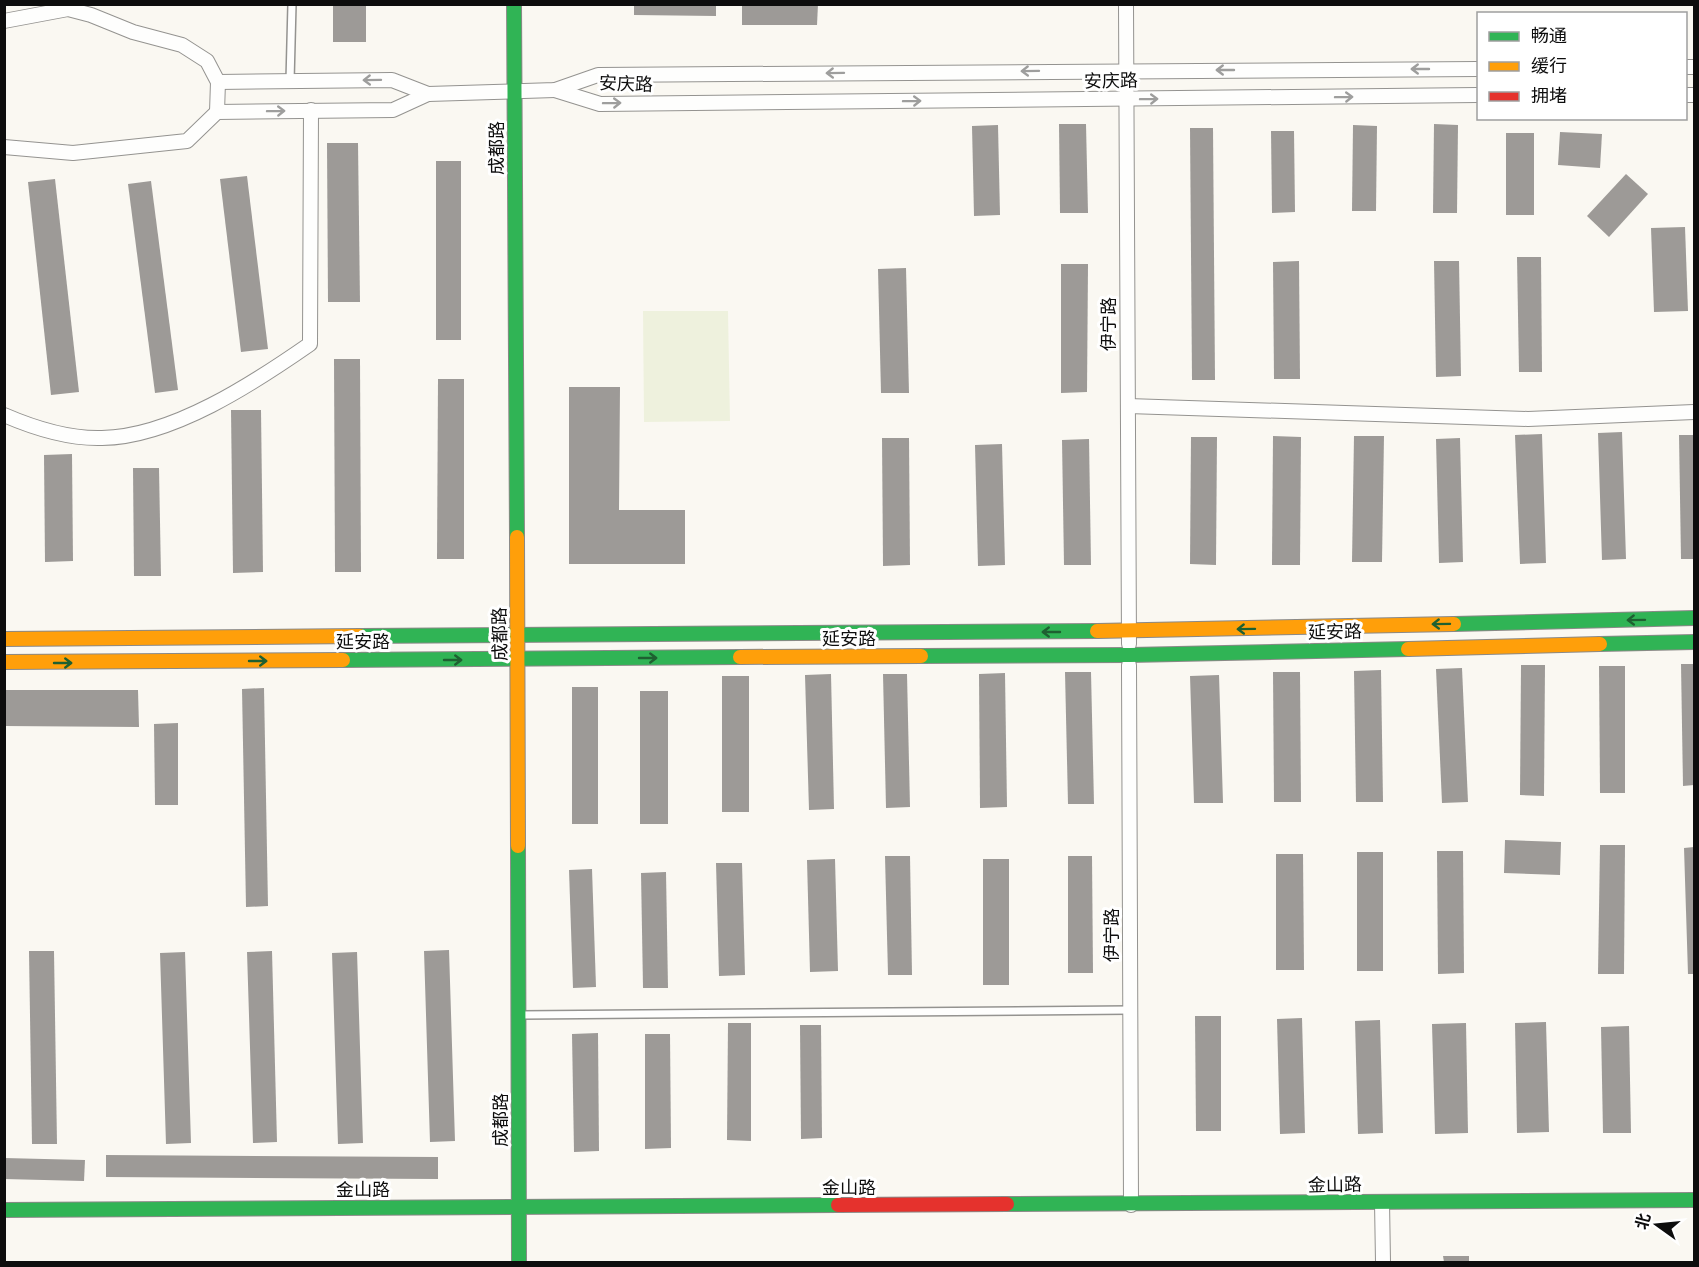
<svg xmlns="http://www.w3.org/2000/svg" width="1699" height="1267" font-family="'Libre Baskerville','Noto Sans SC',serif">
<rect width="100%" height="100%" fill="#faf8f2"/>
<polygon fill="#eef1dd" points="643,311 728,311 730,421 644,422"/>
<g fill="#9d9a97">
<rect x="333" y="4" width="33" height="38"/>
<polygon points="742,4 818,4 817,25 742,25"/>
<polygon points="634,5 716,5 716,16 634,15"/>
<polygon points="1059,124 1086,124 1088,213 1060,213"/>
<polygon points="1434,124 1458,125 1457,213 1433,213"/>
<polygon points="998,125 1000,215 974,216 972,126"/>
<polygon points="1353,125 1377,126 1376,211 1352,211"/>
<polygon points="1190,128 1213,128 1215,380 1192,380"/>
<polygon points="1271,131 1294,131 1295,212 1272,213"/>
<polygon points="1560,132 1602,134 1600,168 1558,165"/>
<rect x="1506" y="133" width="28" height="82"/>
<polygon points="327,143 358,143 360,302 328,302"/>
<rect x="436" y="161" width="25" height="179"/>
<polygon points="1626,174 1648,194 1609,237 1587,216"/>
<polygon points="247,176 268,349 241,352 220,179"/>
<polygon points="55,179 79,392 51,395 28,182"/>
<polygon points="151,181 178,390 155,393 128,184"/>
<polygon points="1685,227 1688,311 1654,312 1651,228"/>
<polygon points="1517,257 1541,257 1542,372 1519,372"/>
<polygon points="1299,261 1300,379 1274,379 1273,262"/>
<polygon points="1434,261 1459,261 1461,376 1436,377"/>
<polygon points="1061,264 1088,264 1087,392 1061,393"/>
<polygon points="906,268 909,393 881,393 878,269"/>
<polygon points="334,359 360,359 361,572 335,572"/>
<polygon points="438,379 464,379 464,559 437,559"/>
<polygon points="569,387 620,387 619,510 685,510 685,564 569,564"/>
<polygon points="231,410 261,410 263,572 233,573"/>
<polygon points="1622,432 1626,559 1602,560 1598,433"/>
<polygon points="1542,434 1546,563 1520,564 1515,435"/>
<polygon points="1679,435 1694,435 1694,559 1681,559"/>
<polygon points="1273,436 1301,437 1300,565 1272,565"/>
<polygon points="1354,436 1384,436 1382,562 1352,562"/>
<polygon points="1191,437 1217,437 1216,565 1190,564"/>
<polygon points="882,438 909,438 910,565 883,566"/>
<polygon points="1460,438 1463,562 1439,563 1436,439"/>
<polygon points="1089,439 1091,565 1064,565 1062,440"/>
<polygon points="1002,444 1005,565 978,566 975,445"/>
<polygon points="72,454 73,561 45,562 44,455"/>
<polygon points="133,468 159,468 161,576 134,576"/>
<polygon points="1681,664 1694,664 1694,785 1683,786"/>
<polygon points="1521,665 1545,665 1544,796 1520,795"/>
<polygon points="1599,666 1625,666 1625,793 1600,793"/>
<polygon points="1462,668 1468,802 1442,803 1436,669"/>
<polygon points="1381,670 1383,802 1356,802 1354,671"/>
<polygon points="1065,672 1091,672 1094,804 1068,804"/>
<polygon points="1273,672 1300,672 1301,802 1274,802"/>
<polygon points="1005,673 1007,807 980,808 979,674"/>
<polygon points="831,674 834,809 809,810 805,675"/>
<polygon points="883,674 907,674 910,807 886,808"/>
<polygon points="1219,675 1223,803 1194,803 1190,676"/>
<rect x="722" y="676" width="27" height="136"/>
<rect x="572" y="687" width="26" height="137"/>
<polygon points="264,688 268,906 246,907 242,689"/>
<polygon points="4,690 138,690 139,727 4,726"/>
<rect x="640" y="691" width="28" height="133"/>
<polygon points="178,723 178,805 155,805 154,724"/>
<polygon points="1505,840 1561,842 1560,875 1504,873"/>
<polygon points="1600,845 1625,845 1624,974 1598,974"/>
<polygon points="1694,847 1694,974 1688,974 1684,848"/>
<polygon points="1437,851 1463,851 1464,973 1438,974"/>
<rect x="1357" y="852" width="26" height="119"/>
<polygon points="1276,854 1303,854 1304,970 1276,970"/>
<polygon points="885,856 910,856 912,975 888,975"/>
<polygon points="1068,856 1092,856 1093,973 1068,973"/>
<polygon points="835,859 838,971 810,972 807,860"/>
<rect x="983" y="859" width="26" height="126"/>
<polygon points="716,863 742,863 745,975 719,976"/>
<polygon points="592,869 596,987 573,988 569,870"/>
<polygon points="666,872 668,988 643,988 641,873"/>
<polygon points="449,950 455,1141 430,1142 424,951"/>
<polygon points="29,951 54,951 57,1144 32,1144"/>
<polygon points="272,951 277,1142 253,1143 247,952"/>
<polygon points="185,952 191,1143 166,1144 160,953"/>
<polygon points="357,952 363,1143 338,1144 332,953"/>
<polygon points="1195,1016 1221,1016 1221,1131 1196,1131"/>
<polygon points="1302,1018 1305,1133 1280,1134 1277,1019"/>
<polygon points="1380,1020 1383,1133 1358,1134 1355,1021"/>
<polygon points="1546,1022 1549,1132 1517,1133 1515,1023"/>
<polygon points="728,1023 751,1023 751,1141 727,1140"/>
<polygon points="1466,1023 1468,1133 1435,1134 1432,1024"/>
<polygon points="800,1025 821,1025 822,1138 801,1139"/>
<polygon points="1629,1026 1631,1133 1603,1133 1601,1027"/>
<polygon points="598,1033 599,1151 574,1152 572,1034"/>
<polygon points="645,1034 670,1034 671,1148 645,1149"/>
<polygon points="106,1155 438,1157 438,1179 106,1177"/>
<polygon points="4,1158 85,1160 84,1181 4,1179"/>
<polygon points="1443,1256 1469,1256 1469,1262 1444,1262"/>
</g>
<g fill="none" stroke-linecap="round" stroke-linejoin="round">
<g stroke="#949390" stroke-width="10">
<g id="lane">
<polyline points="290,81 292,4"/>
<polyline points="521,1015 1130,1010"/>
</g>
</g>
<g stroke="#949390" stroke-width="16">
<g id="street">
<polyline points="1126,4 1129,644"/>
<polyline points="4,21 68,9 91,15 133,32 182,45 207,61 218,82 217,112"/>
<polyline points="1686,67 1694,67"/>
<polyline points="218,82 392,80 428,94"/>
<polyline points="555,90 600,104 1478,95"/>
<polyline points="1686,95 1694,95"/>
<polyline points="4,147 73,153 187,141 217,112 393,110 428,94 555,90 598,75 1478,69"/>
<polyline points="1128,406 1528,419 1694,412"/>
<path d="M 4,415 C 34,428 70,439 102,438 C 172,437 254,383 310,344 L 311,110"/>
<polyline points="1129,665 1131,1205"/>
<polyline points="1382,1202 1383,1262"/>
</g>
</g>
<g stroke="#8a8987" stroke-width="16">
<g id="fast">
<polyline points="514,4 517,537"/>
<polyline points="1454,624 1694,618"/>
<polyline points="360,636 1097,631"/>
<polyline points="1600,644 1694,642"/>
<polyline points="921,656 1130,655 1408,649"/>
<polyline points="343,660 740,657"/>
<polyline points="518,846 519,1262"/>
<polyline points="1007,1204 1694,1200"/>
<polyline points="4,1210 838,1205"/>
</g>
</g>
<g stroke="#8a8987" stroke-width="16">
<g id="slow">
<polyline points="517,537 518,846"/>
<polyline points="1097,631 1454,624"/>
<polyline points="4,639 360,636"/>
<polyline points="1408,649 1600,644"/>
<polyline points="740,657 921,656"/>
<polyline points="4,662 343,660"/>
</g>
</g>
<g stroke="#8a8987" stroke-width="16">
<polyline id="jam" points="838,1205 1007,1204"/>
</g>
<use href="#lane" stroke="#fefefd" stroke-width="7"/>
<use href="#street" stroke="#fefefd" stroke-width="14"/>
<use href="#fast" stroke="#30b455" stroke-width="14"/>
<use href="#slow" stroke="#ff9f0a" stroke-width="14"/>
<use href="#jam" stroke="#e5322d" stroke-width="14"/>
</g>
<defs><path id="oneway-shaft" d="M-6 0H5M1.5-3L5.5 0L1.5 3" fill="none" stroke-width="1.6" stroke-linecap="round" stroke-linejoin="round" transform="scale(1.5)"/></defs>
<g stroke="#9e9e9d">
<use href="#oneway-shaft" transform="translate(1420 69) rotate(180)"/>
<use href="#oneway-shaft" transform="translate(1225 70) rotate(180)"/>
<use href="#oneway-shaft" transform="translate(1030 71) rotate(179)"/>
<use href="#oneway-shaft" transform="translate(835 73) rotate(179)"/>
<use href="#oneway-shaft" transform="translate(372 80) rotate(179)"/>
<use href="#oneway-shaft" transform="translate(1344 97) rotate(-1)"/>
<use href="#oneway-shaft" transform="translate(1149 99) rotate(-1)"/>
<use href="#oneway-shaft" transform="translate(912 101) rotate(-1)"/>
<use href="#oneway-shaft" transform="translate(612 103) rotate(-1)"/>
<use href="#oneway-shaft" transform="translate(276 111) rotate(-1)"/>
</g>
<g stroke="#1e6031">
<use href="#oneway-shaft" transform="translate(1636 620) rotate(179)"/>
<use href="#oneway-shaft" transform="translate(1441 624) rotate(179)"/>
<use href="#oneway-shaft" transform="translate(1246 629) rotate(179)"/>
<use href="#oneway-shaft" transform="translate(1051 632) rotate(180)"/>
<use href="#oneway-shaft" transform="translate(648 658)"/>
<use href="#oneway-shaft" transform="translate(453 660)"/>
<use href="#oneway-shaft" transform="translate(258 661)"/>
<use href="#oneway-shaft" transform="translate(63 663)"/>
</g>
<g text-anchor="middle" stroke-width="6" stroke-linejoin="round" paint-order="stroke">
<g font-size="18" fill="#0d0d0d" stroke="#fff">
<text transform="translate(1111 81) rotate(-1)" y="6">安庆路</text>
<text transform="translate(626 84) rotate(2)" y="6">安庆路</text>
<text transform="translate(497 148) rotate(-90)" y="6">成都路</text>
<text transform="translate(1109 324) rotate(-90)" y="6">伊宁路</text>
<text transform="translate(1335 632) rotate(-1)" y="6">延安路</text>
<text transform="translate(500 634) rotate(-91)" y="6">成都路</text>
<text x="849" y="645">延安路</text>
<text x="363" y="648">延安路</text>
<text transform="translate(1112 935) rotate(-90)" y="6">伊宁路</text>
<text transform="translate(501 1120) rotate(-90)" y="6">成都路</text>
<text transform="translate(1335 1185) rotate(-1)" y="6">金山路</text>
<text x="849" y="1194">金山路</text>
<text x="363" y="1196">金山路</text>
</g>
</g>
<rect width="1699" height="1267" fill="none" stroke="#0d0d0d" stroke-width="12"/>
<rect x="1477" y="12" width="210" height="108" fill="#ffffff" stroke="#9e9e9e" stroke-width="1.5"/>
<rect x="1489" y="32" width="30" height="9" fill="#30b455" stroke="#9e9e9e" stroke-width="1.5"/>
<text x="1531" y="42" font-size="18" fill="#0d0d0d">畅通</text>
<rect x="1489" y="62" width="30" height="9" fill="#ff9f0a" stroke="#9e9e9e" stroke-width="1.5"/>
<text x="1531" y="72" font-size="18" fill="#0d0d0d">缓行</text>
<rect x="1489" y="92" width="30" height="9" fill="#e5322d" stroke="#9e9e9e" stroke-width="1.5"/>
<text x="1531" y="102" font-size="18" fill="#0d0d0d">拥堵</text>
<g transform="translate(1657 1225) rotate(285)" stroke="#ffffff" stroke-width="4.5" paint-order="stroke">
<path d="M0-4.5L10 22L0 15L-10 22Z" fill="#0d0d0d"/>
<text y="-9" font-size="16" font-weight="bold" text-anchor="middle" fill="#0d0d0d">北</text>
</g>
</svg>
